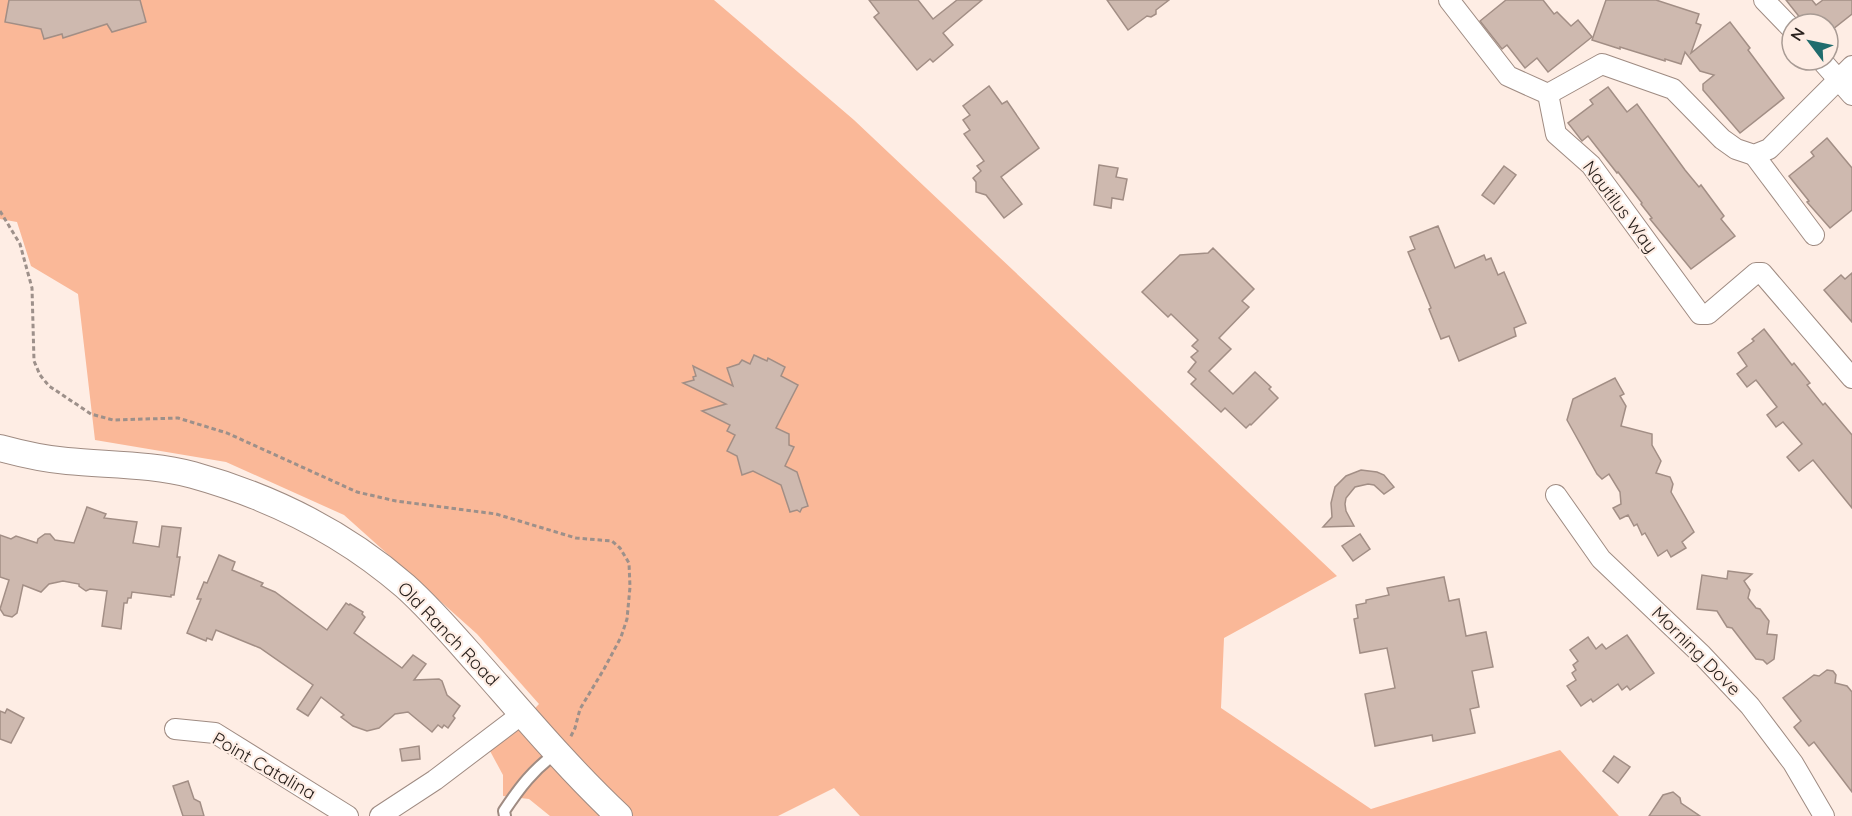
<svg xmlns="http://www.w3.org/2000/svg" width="1852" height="816" font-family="Quicksand,sans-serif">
<rect width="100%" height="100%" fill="#feede4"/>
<polygon fill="#fab898" points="0,0 714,0 854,120 1337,576 1224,638 1221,708 1371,809 1560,750 1619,816 860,816 834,788 778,816 550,816 529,799 503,796 503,775 490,751 506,739 539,704 477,634 344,515 226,462 95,440 78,294 31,266 17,222 0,219"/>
<g fill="#ceb9af" stroke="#a28e85" stroke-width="1.5">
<polygon points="9,0 140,0 146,22 112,32 107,24 63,38 62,34 44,39 41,29 5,22"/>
<polygon points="869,0 918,0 933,19 957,0 982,0 943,33 953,45 933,62 930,59 917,70 874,17 879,13"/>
<polygon points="1107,0 1169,0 1156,10 1156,14 1151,17 1147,16 1128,30"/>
<polygon points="1506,0 1543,0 1554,14 1557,12 1571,26 1578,20 1592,37 1548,72 1537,58 1525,68 1507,45 1502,49 1480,21"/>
<polygon points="1606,0 1656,0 1699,14 1696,23 1701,25 1691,53 1730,22 1750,48 1748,50 1784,98 1740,133 1703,90 1703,84 1714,75 1700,71 1685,52 1681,64 1665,59 1665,61 1620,47 1620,49 1592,40"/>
<polygon points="1786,0 1812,0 1816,5 1823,0 1852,0 1852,14 1828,33 1828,24 1805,24"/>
<polygon points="989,86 1002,104 1007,101 1039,148 1001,177 1022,204 1004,218 986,195 976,192 976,182 973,178 981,171 977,166 984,161 964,134 970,130 963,120 970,115 963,106"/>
<polygon points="1608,87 1627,112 1637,104 1685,170 1699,187 1701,185 1724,216 1721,219 1735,236 1691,269 1650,219 1652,218 1641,204 1642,203 1618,172 1617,173 1588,136 1582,141 1568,123 1593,104 1590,100"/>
<polygon points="1827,138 1852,168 1852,210 1830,228 1807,202 1809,201 1789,176 1814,156 1811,152"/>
<polygon points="1099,165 1118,168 1116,177 1127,179 1123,200 1112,198 1111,208 1094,205"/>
<polygon points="1504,166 1516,175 1494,204 1482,195"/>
<polygon points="1438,226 1455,268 1484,255 1486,260 1491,258 1498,275 1504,272 1526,323 1514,328 1516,336 1459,361 1449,336 1441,339 1429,309 1431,308 1408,252 1415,249 1410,237"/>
<polygon points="1213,248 1254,289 1242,301 1249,307 1219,338 1231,349 1209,371 1233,394 1255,372 1271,387 1269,389 1278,398 1251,425 1250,424 1246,428 1225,408 1221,412 1191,384 1196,379 1188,372 1196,362 1191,357 1198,351 1192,346 1198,340 1171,314 1168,317 1142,292 1180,255 1208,253"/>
<polygon points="1852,273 1852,322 1824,290 1841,275 1845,279"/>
<polygon points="1764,329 1792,365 1794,363 1810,383 1807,385 1823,405 1825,403 1852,435 1852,508 1813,460 1799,471 1787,457 1802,444 1783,422 1776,427 1767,415 1777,407 1756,380 1747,387 1737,374 1747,366 1738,353 1754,341 1752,339"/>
<polygon points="754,355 767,361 768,358 785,367 781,376 798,385 776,428 789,434 789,445 794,447 785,466 797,472 808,506 802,508 800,512 797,510 790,512 781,485 753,471 742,475 737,456 727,451 735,435 727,431 730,425 702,411 726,404 683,383 694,380 693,377 696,376 693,366 733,386 727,368 739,364 742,360 750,364"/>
<polygon points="1615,378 1624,394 1620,396 1626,406 1621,426 1652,434 1652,445 1661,461 1656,473 1670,477 1673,484 1671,492 1694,532 1682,542 1686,548 1671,557 1667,550 1658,556 1645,533 1642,535 1637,524 1634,526 1628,515 1620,519 1613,508 1621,504 1620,492 1609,474 1602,479 1597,474 1567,420 1573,399"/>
<polygon points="1361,470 1377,472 1384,475 1394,487 1384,494 1374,485 1368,484 1355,487 1346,498 1345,504 1346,511 1354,526 1323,527 1332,517 1331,503 1335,487 1346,476"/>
<polygon points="87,507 106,514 104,518 137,522 133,543 159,547 162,526 181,528 177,557 180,557 174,595 171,595 171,597 132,592 131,598 128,598 127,603 124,603 121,629 102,626 107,591 90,589 86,591 79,586 79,584 63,581 49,584 41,592 23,585 17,613 12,617 4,615 0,609 9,580 0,577 0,535 11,539 16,536 37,543 38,539 45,534 50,534 55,540 74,543"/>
<polygon points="1360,534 1370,549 1353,561 1342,546"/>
<polygon points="219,555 235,562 232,570 263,583 261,586 275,592 327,630 346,603 349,605 350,604 363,612 362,614 365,617 354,633 402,668 413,655 426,664 414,680 439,679 442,681 447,695 460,706 453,716 455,718 448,728 444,725 442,728 438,725 432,732 408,712 395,714 379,728 367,731 353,726 341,717 344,715 321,697 308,716 297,709 313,685 260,648 216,630 212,640 207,638 206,641 187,633 201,599 197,599 204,582 207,583"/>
<polygon points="1728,571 1752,574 1744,581 1750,590 1748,598 1756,608 1760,609 1769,621 1767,634 1777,635 1774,659 1767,664 1763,660 1756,659 1732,628 1727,627 1717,611 1697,609 1702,575 1727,579"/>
<polygon points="1444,577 1449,601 1459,599 1466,636 1486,632 1493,667 1472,671 1479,707 1470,709 1475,733 1433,741 1432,735 1375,746 1365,694 1395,688 1387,648 1360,653 1354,619 1358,618 1356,605 1366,603 1366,600 1389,595 1387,588"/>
<polygon points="1627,635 1654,673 1630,690 1627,686 1622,690 1618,684 1593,702 1591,699 1581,706 1567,686 1576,680 1572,673 1576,670 1573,665 1578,661 1570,650 1588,637 1596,649 1602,644 1606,649"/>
<polygon points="1827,670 1833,671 1836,675 1835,683 1847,686 1852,692 1852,792 1814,742 1809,746 1794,727 1801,721 1783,698 1814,675 1819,676"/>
<polygon points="7,709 24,718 11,743 0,739 0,711 5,713"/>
<polygon points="419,746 420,759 402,761 400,749"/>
<polygon points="1614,756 1630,767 1618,783 1603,771"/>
<polygon points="188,781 194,799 200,802 204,816 183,816 173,786"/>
<polygon points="1673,792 1680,798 1681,803 1700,816 1649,816 1663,795"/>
</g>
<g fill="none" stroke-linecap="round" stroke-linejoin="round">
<g stroke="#9f8b82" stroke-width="14">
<path id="service" d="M 505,816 L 504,811 C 520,787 533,770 556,753"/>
</g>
<g stroke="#9f8b82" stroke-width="22">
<g id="minor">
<polyline points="1449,0 1508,76 1548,94 1556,134 1591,165 1700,314 1708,314 1756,273 1762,273 1852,378"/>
<polyline points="1764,0 1792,29"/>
<polyline points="1821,60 1852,95"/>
<polyline points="1548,94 1602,64 1673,89 1722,139 1736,149 1754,155 1769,149 1852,66"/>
<polyline points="1754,155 1814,235"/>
<polyline points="1556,495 1601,559 1702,655 1750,706 1793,763 1824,816"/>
<polyline points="175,729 215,733 348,816"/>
<polyline points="380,816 435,780 522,714"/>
</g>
</g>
<g stroke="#9f8b82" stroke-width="28">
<path id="tertiary" d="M 0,448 C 22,454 44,459 67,461 C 108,465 153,464 193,475 C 272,497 344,533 405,586 C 433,611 458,641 483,669 C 527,719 570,770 619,816"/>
</g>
<polyline stroke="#9d908a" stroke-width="3" stroke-dasharray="4.5 3" stroke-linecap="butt" points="0,211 20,244 32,288 34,361 40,375 49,386 91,414 113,420 178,418 227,433 357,492 396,501 496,514 576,538 612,541 620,548 629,563 630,587 627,619 621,637 604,669 580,709 575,728 570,738"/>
<use href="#service" stroke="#fff" stroke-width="10"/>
<use href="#minor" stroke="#fff" stroke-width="20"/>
<use href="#tertiary" stroke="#fff" stroke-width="26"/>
</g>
<g text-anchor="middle" stroke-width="4.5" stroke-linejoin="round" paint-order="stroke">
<g font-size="18" fill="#28201c" stroke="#feede4">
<text transform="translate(1620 207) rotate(53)" y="6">Nautilus Way</text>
<text transform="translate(448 634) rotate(46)" y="6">Old Ranch Road</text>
<text transform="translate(1696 651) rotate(45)" y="6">Morning Dove</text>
<text transform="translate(264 766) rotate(30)" y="6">Point Catalina</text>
</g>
</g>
<g transform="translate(1810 42) rotate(302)"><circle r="28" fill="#feede4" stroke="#a89b94" stroke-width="1.5"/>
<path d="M0-4.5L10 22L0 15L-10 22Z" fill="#206c6d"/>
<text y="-9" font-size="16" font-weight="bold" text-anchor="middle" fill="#28201c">N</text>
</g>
</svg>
